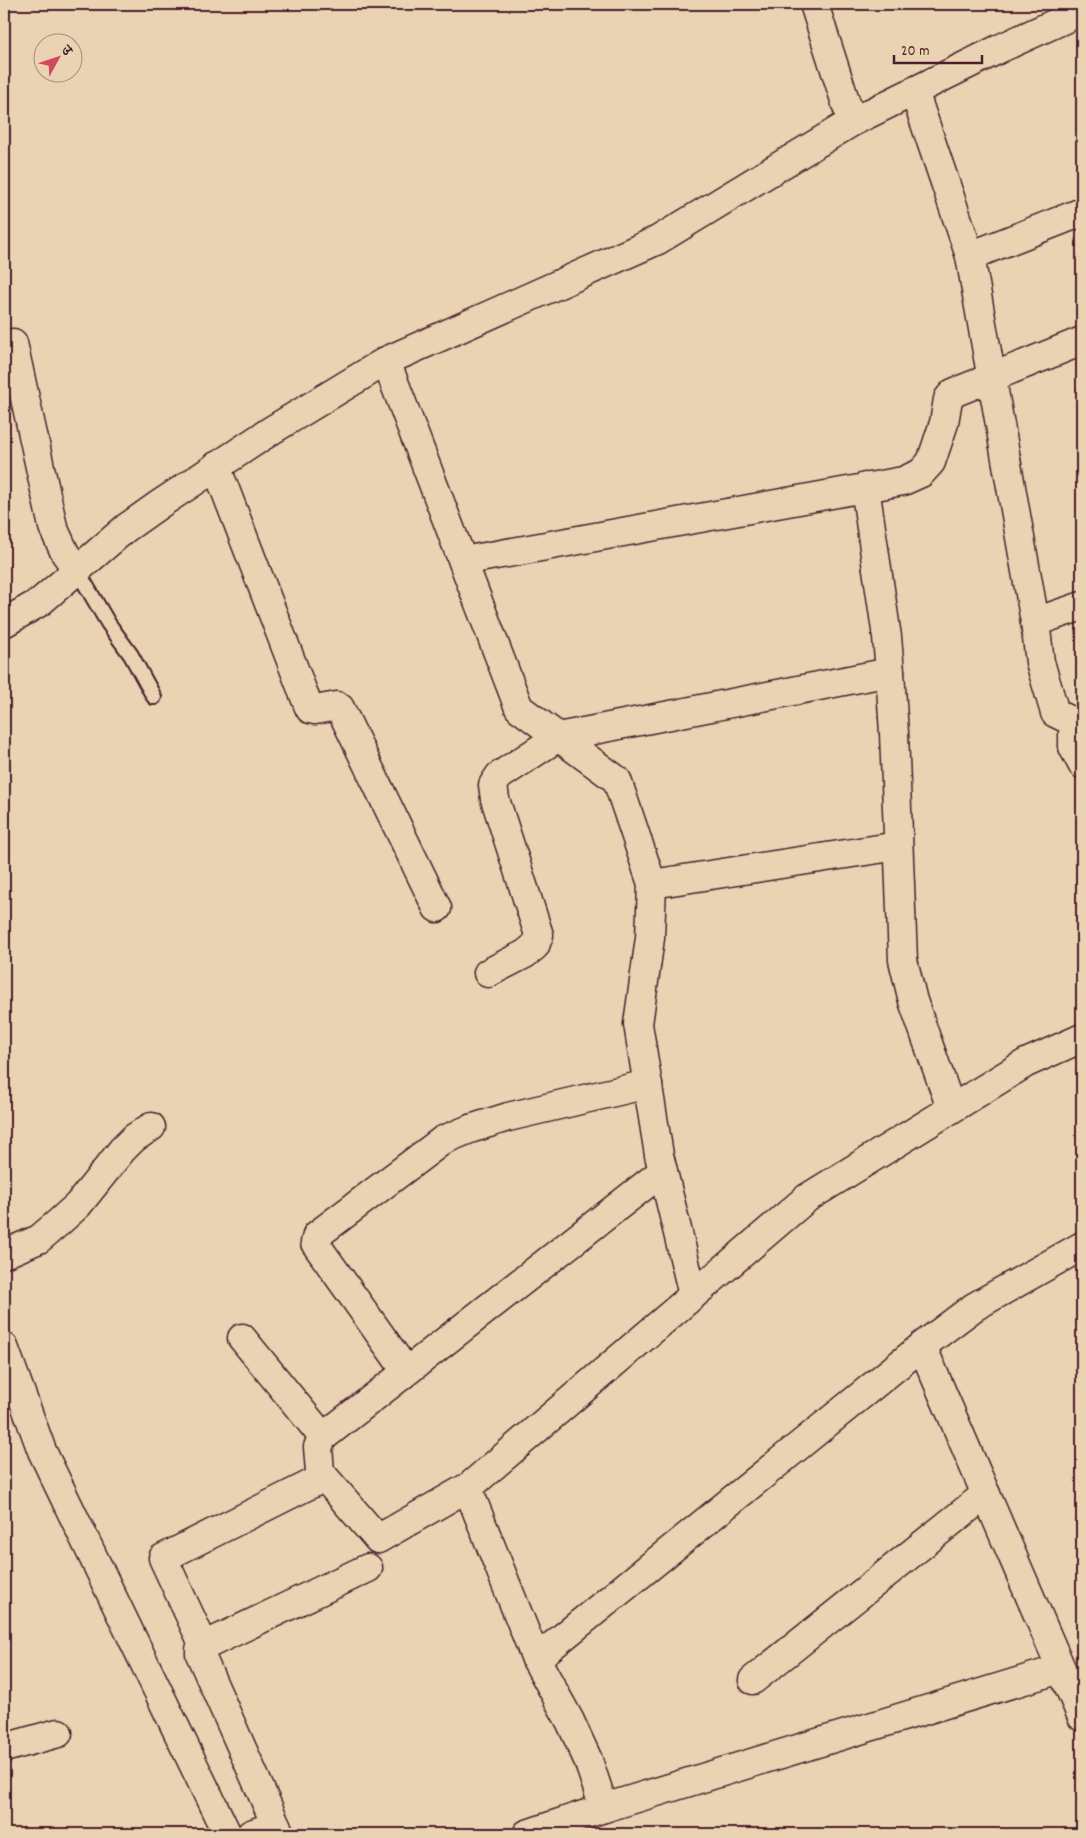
<svg xmlns="http://www.w3.org/2000/svg" width="1086" height="1838" font-family="Dekko,'Playpen Sans Deva',sans-serif">
<rect width="100%" height="100%" fill="#ead3b3"/>
<filter id="ink" filterUnits="userSpaceOnUse"><feTurbulence type="fractalNoise" baseFrequency=".02" numOctaves="2"/><feDisplacementMap in="SourceGraphic" scale="10" xChannelSelector="R" yChannelSelector="G"/><feConvolveMatrix kernelMatrix="1 2 1 2 8 2 1 2 1" color-interpolation-filters="sRGB"/></filter>
<g filter="url(#ink)">
<g fill="none" stroke-linecap="round" stroke-linejoin="round">
<g stroke="#4a1f2b" stroke-width="18">
<polyline id="service" points="77,570 108,623 131,655 154,697"/>
</g>
<g stroke="#4a1f2b" stroke-width="31">
<g id="minor">
<polyline points="814,4 852,122"/>
<polyline points="914,91 970,256 1035,622 1040,662 1055,713 1080,725"/>
<polyline points="970,256 1082,212"/>
<polyline points="13,343 53,527 65,553 77,570"/>
<polyline points="386,361 519,708 617,780 652,884 650,938 638,1024 659,1155 693,1295"/>
<polyline points="216,466 308,705 310,709 315,710 337,706 340,708 437,908"/>
<polyline points="865,487 887,637 890,672 894,733 903,960 913,1001 951,1108"/>
<polyline points="463,561 903,481 921,473 931,462 944,423 948,399 953,393 1082,341"/>
<polyline points="1035,622 1082,606"/>
<polyline points="1082,724 1073,734 1073,747 1082,764"/>
<polyline points="652,884 898,846"/>
<polyline points="488,973 525,954 535,946 539,935 495,799 493,785 499,776 558,737 890,672"/>
<polyline points="1082,1246 974,1307 922,1346 1082,1717"/>
<polyline points="4,1254 39,1239 58,1223 78,1205 122,1150 134,1138 151,1127"/>
<polyline points="242,1338 323,1437"/>
<polyline points="4,1347 42,1451 227,1834"/>
<polyline points="406,1371 315,1243 317,1235 443,1140 470,1129 508,1117 648,1084"/>
<polyline points="320,1472 378,1539 470,1486"/>
<polyline points="204,1646 163,1558 317,1481 320,1472 318,1447 323,1437 663,1171"/>
<polyline points="536,1659 922,1346"/>
<polyline points="753,1680 986,1494"/>
<polyline points="4,1748 58,1733"/>
<polyline points="604,1808 1060,1669"/>
<polyline points="251,1834 276,1825"/>
<polyline points="280,1834 200,1654 200,1650 204,1646 368,1568"/>
<polyline points="527,1834 604,1808 588,1760 570,1721 536,1659 470,1494 470,1486 807,1198 1026,1063 1082,1038"/>
</g>
</g>
<g stroke="#4a1f2b" stroke-width="31">
<polyline id="tertiary" points="4,623 40,602 126,528 160,504 272,430 386,361 658,240 852,122 1001,48 1082,11"/>
</g>
<use href="#service" stroke="#ead3b3" stroke-width="14"/>
<use href="#minor" stroke="#ead3b3" stroke-width="28"/>
<use href="#tertiary" stroke="#ead3b3" stroke-width="28"/>
</g>
</g>
<rect width="1086" height="1838" fill="none" stroke="#ead3b3" stroke-width="20"/>
<rect x="10" y="10" width="1066" height="1818" fill="none" stroke="#4a1f2b" stroke-width="2" filter="url(#ink)"/>
<g transform="translate(58 58) rotate(50)"><circle r="24" fill="#ead3b3" stroke="#aa8b7d"/>
<path d="M0-4L9 19L0 12L-9 19Z" fill="#d1495b"/>
<text y="-8" font-size="14" font-weight="bold" text-anchor="middle" fill="#4a1f2b">उ</text>
</g>
<path d="M894 55v8h88v-8" fill="none" stroke="#4a1f2b" stroke-width="2.5"/>
<text x="901" y="55" font-size="15" fill="#4a1f2b" stroke="#ead3b3" stroke-width="4" paint-order="stroke">20 m</text>
</svg>
